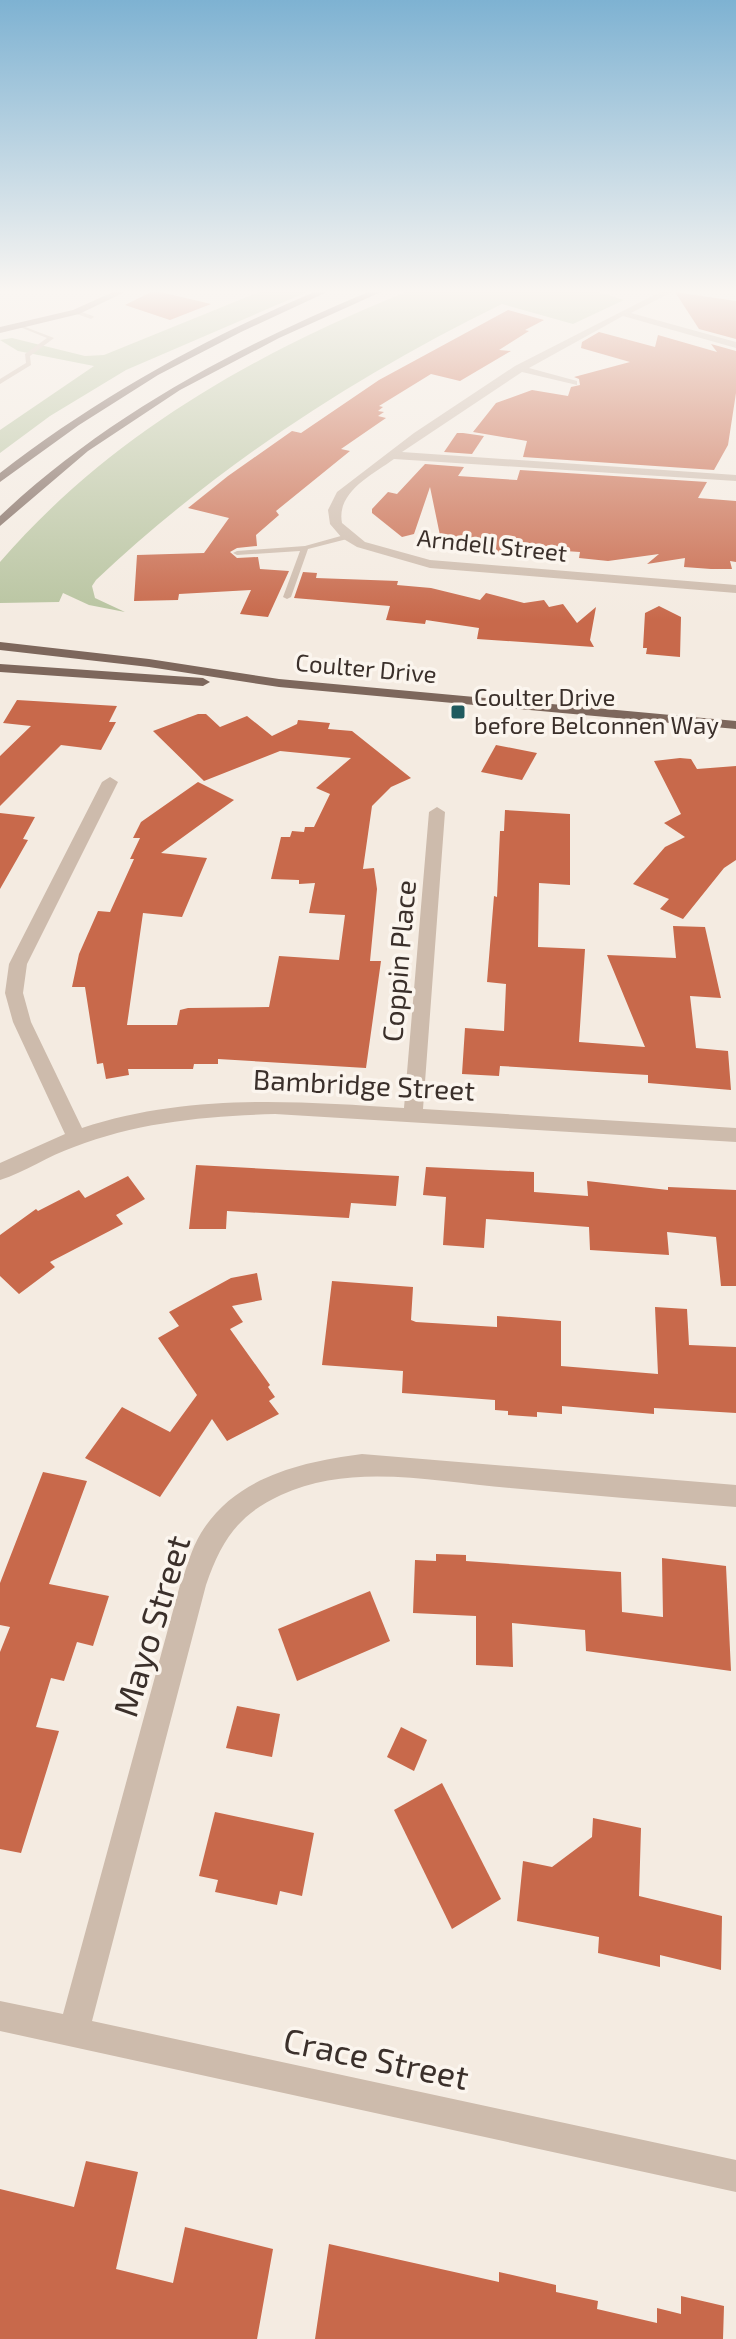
<svg xmlns="http://www.w3.org/2000/svg" width="736" height="2339" font-family="'Exo 2',sans-serif">
<rect width="100%" height="100%" fill="#f4ebe1"/>
<g fill="#b8c4a0">
<polygon points="259,292 307,292 126,370 50,416 0,453 0,430 94,366 18,351 0,340 12,338 85,356 104,355"/>
<path d="M 406,292 L 598,292 L 624,300 L 573,324 L 502,304 C 353,377 217,466 96,580 L 92,586 L 95,598 L 125,612 L 89,605 L 63,593 L 59,602 L 0,603 L 0,562 C 109,436 253,354 406,292 Z"/>
</g>
<g fill="#c8694b">
<polygon points="151,292 160,292 211,304 170,320 125,305"/>
<polygon points="675,292 736,301 736,339 699,329"/>
<polygon points="508,310 544,320 525,330 529,331 499,350 511,351 460,381 431,374 379,406 383,407 378,411 384,412 378,416 386,418 341,449 350,451 276,511 279,515 256,535 257,546 237,548 230,552 237,558 258,557 260,569 289,571 268,617 240,614 251,590 179,594 178,600 134,601 137,555 204,553 229,518 188,508 228,476 292,431 301,433 379,380"/>
<polygon points="599,332 655,347 658,335 717,352 711,344 736,351 736,393 728,445 714,470 523,457 527,441 473,432 496,403 532,390 568,396 571,387 580,385 579,379 574,377 630,362 581,348 582,342"/>
<polygon points="457,433 463,433 484,436 472,454 444,452"/>
<polygon points="425,464 464,467 458,476 517,480 520,470 707,482 698,498 736,501 736,562 730,561 732,569 711,569 684,567 685,558 647,564 659,554 608,561 579,558 580,552 550,550 565,557 471,552 480,544 442,545 430,487 414,534 402,537 372,513 372,509 388,492 397,494"/>
<polygon points="303,572 317,573 316,578 398,581 397,585 431,588 480,600 486,593 524,603 544,600 549,607 563,604 577,623 596,607 590,640 594,647 477,639 479,628 426,620 425,624 386,620 390,606 294,598"/>
<polygon points="659,606 681,617 680,657 646,654 647,648 643,648 645,613"/>
<polygon points="17,700 117,706 109,722 116,722 101,750 61,745 0,806 0,756 31,726 3,723"/>
<polygon points="198,714 206,714 220,727 247,716 272,736 297,724 298,720 330,723 328,729 352,731 411,778 391,787 372,806 363,869 374,868 377,889 370,961 381,961 366,1068 218,1059 218,1064 194,1064 193,1069 128,1069 129,1075 106,1079 103,1063 97,1064 85,987 72,987 79,954 98,911 110,912 134,859 130,859 140,838 133,838 141,822 198,782 234,800 161,853 207,858 182,917 143,913 127,1025 177,1025 180,1010 188,1008 269,1007 279,956 339,960 345,915 309,913 315,883 299,884 299,880 271,879 281,837 290,837 292,831 304,832 305,827 314,827 330,794 316,788 351,758 280,751 204,781 153,731"/>
<polygon points="496,745 537,753 522,780 481,772"/>
<polygon points="680,758 691,759 697,769 736,766 736,860 724,868 683,919 660,909 669,899 633,884 665,847 685,837 664,823 681,814 654,761"/>
<polygon points="505,810 570,814 570,885 539,883 538,947 585,949 579,1042 645,1047 607,955 676,958 673,926 705,927 721,998 690,996 696,1048 728,1051 731,1090 648,1083 648,1075 597,1072 500,1066 499,1076 462,1074 465,1028 504,1031 506,984 487,982 494,896 497,897 500,831 504,831"/>
<polygon points="0,813 35,817 23,839 28,840 0,889"/>
<polygon points="196,1165 399,1176 396,1206 351,1203 349,1218 227,1211 226,1229 189,1229"/>
<polygon points="426,1167 534,1172 534,1192 588,1196 587,1181 668,1190 668,1187 736,1190 736,1286 721,1286 716,1237 667,1232 669,1255 590,1250 589,1227 486,1219 484,1248 443,1245 446,1197 423,1195"/>
<polygon points="128,1176 145,1199 116,1215 123,1224 50,1262 55,1267 19,1294 0,1276 0,1235 36,1209 38,1211 79,1190 85,1198"/>
<polygon points="257,1273 262,1300 232,1306 243,1322 230,1329 270,1385 268,1387 275,1397 269,1401 279,1414 227,1441 212,1419 160,1497 85,1458 122,1407 170,1432 197,1395 158,1338 179,1326 169,1312 231,1278"/>
<polygon points="332,1281 413,1287 411,1320 416,1322 497,1327 497,1316 561,1321 561,1366 658,1374 655,1307 687,1309 689,1345 736,1347 736,1413 654,1408 654,1414 562,1406 562,1414 537,1412 537,1417 508,1415 508,1411 495,1410 495,1400 402,1393 403,1371 322,1365"/>
<polygon points="43,1472 87,1481 49,1584 109,1596 93,1646 77,1642 64,1681 51,1678 36,1727 59,1731 21,1853 0,1849 0,1652 10,1627 0,1625 0,1583"/>
<polygon points="436,1554 466,1555 466,1561 621,1572 622,1612 663,1617 662,1558 726,1566 731,1671 586,1651 585,1630 512,1623 513,1667 476,1665 476,1616 413,1613 415,1560 436,1561"/>
<polygon points="370,1591 390,1641 297,1681 278,1629"/>
<polygon points="237,1706 280,1714 272,1757 226,1748"/>
<polygon points="401,1727 427,1740 414,1771 387,1757"/>
<polygon points="442,1783 501,1899 452,1929 394,1810"/>
<polygon points="215,1812 314,1833 302,1896 280,1891 277,1905 215,1892 218,1880 199,1876"/>
<polygon points="593,1818 641,1828 639,1896 722,1916 721,1970 660,1955 660,1967 598,1953 599,1937 517,1921 523,1861 552,1867 592,1837"/>
<polygon points="86,2161 138,2172 116,2269 173,2283 185,2227 273,2249 257,2339 0,2339 0,2189 74,2207"/>
<polygon points="329,2244 499,2282 499,2272 556,2285 556,2292 598,2301 597,2309 657,2323 657,2308 681,2314 681,2296 724,2306 723,2339 315,2339"/>
</g>
<g fill="none" stroke-linecap="round" stroke-linejoin="round">
<g fill="#cdbbac" fill-rule="evenodd">
<polygon points="76,310 93,316 94,317 91,319 74,313"/>
<polygon points="20,325 54,338 30,356 31,365 0,384 0,379 26,363 25,354 47,338 20,327"/>
<polygon points="348,534 351,534 351,538 308,549 291,597 287,599 283,597 300,551 237,555 233,553 237,551 305,546"/>
</g>
<g fill="#cdbbac" fill-rule="evenodd">
<path d="M 660,292 L 672,292 L 631,313 L 736,342 L 736,348 L 623,316 L 529,368 L 577,381 L 577,385 L 522,372 L 402,452 L 736,475 L 736,481 L 394,459 C 372,475 336,492 342,523 L 365,542 L 430,560 L 736,585 L 736,593 L 430,568 L 357,547 L 342,538 L 330,524 L 328,510 L 337,492 L 414,433 L 515,366 Z"/>
<path d="M 110,777 L 118,782 L 27,964 L 23,993 L 31,1022 L 82,1128 C 188,1093 295,1101 404,1108 L 429,812 L 437,807 L 445,812 L 423,1109 L 736,1128 L 736,1142 L 275,1114 C 206,1116 138,1122 74,1147 C 48,1156 25,1172 0,1180 L 0,1163 L 65,1134 L 13,1022 L 5,993 L 9,964 L 102,782 Z"/>
<path d="M 362,1454 L 736,1485 L 736,1507 C 661,1501 586,1495 510,1488 C 436,1482 352,1462 281,1495 C 237,1515 221,1542 206,1585 L 92,2021 L 736,2160 L 736,2192 L 0,2031 L 0,2001 L 63,2014 L 180,1585 C 187,1568 191,1549 201,1533 C 235,1477 301,1462 362,1454 Z"/>
</g>
<polygon fill="#a18a7d" fill-rule="evenodd" points="113,292 125,292 79,314 0,333 0,327 73,310"/>
<g fill="#7d675c" fill-rule="evenodd">
<path d="M 314,292 L 327,292 L 241,332 L 158,375 L 79,425 L 0,482 L 0,473 C 97,398 202,340 314,292 Z"/>
<path d="M 368,292 L 381,292 L 279,338 L 180,390 L 88,451 L 0,526 L 0,516 C 108,415 233,349 368,292 Z"/>
<polygon points="0,642 149,659 279,679 736,721 736,729 279,687 149,667 0,650"/>
<polygon points="0,664 203,678 210,682 203,686 0,672"/>
</g>
</g>
<linearGradient id="sky" x2="0" y2="1"><stop stop-color="#7eb2d2"/><stop offset="0.47" stop-color="#faf6f2"/><stop offset="1" stop-color="#faf6f2" stop-opacity="0"/></linearGradient>
<rect width="736" height="620" fill="url(#sky)"/>
<rect fill="#1f5a5e" stroke="#fbf5ee" stroke-width="3" x="450" y="704" width="16" height="16" rx="4"/>
<g text-anchor="middle" stroke-width="7" stroke-linejoin="round" paint-order="stroke">
<g font-size="24" fill="#3b302b" stroke="#fbf5ee">
<text transform="translate(492 546) rotate(6)" y="8">Arndell Street</text>
<text transform="translate(366 669) rotate(5)" y="8">Coulter Drive</text>
</g>
<g font-size="24" fill="#3b302b" stroke="#fbf5ee" text-anchor="start">
<text x="474" y="706">Coulter Drive<tspan x="474" dy="28">before Belconnen Way</tspan></text>
</g>
<g font-size="28" fill="#3b302b" stroke="#fbf5ee">
<text transform="translate(399 961) rotate(-85)" y="10">Coppin Place</text>
<text transform="translate(364 1085) rotate(3)" y="10">Bambridge Street</text>
</g>
<g font-size="34" fill="#3b302b" stroke="#fbf5ee">
<text transform="translate(152 1626) rotate(-73)" y="12">Mayo Street</text>
<text transform="translate(376 2059) rotate(12)" y="12">Crace Street</text>
</g>
</g>
</svg>
